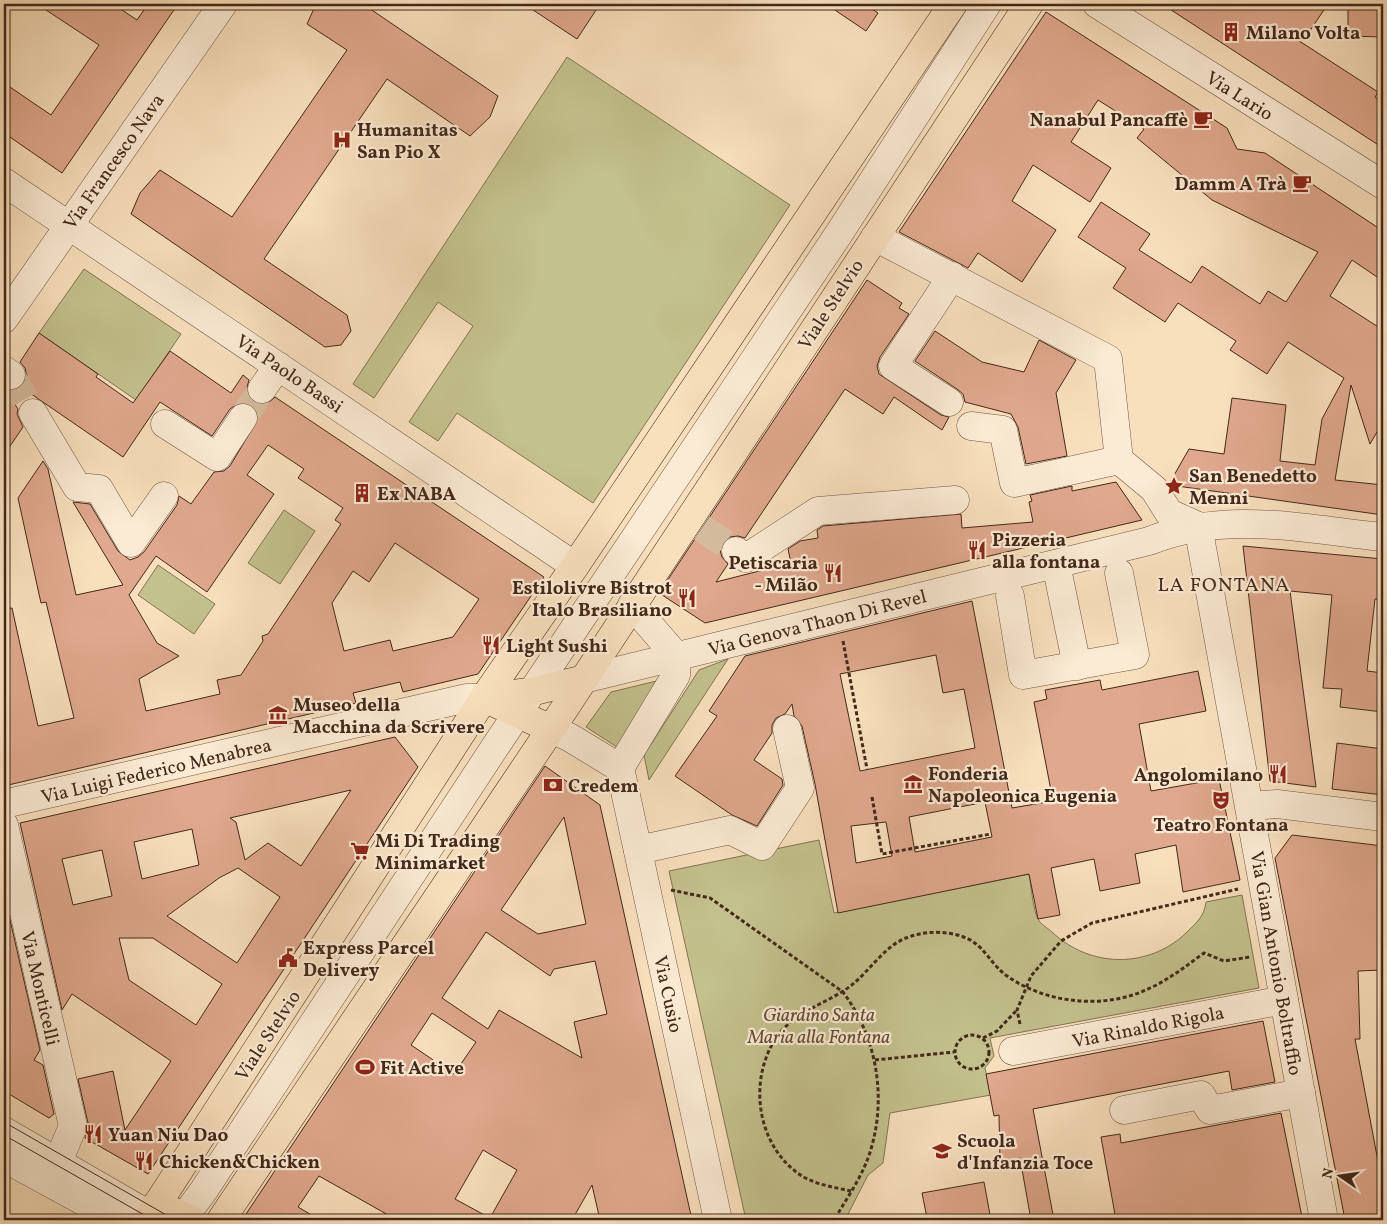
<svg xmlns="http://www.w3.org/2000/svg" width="1387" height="1224" font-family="Vollkorn,serif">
<rect width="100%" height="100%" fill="#f9e0bd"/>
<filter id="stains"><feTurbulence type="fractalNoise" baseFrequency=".004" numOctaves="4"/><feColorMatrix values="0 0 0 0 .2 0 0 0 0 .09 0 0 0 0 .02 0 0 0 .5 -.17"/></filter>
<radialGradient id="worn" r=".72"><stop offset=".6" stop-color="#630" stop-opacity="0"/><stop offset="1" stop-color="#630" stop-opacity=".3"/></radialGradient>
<g fill="#c3c18d" stroke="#837454">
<polygon points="567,57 790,205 593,503 457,413 438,441 409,422 473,326 438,302 374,398 353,384"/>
<polygon points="84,269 181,334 136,400 39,333"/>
<polygon points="284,510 315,531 280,584 248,563"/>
<polygon points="158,565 215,604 194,634 138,595"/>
<polygon points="728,659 649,780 644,755 699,670"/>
<polygon points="665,679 620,749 586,727 611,692"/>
<path d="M 819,840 L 834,913 L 1029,874 C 1031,885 1033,910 1038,919 C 1040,924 1048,928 1052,932 C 1090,968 1148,969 1186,933 C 1197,922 1204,917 1206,902 L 1242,895 L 1259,988 L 990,1038 L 994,1056 L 985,1068 L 991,1095 L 890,1113 L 883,1163 L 868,1175 L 845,1220 L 746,1220 L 669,871 Z"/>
</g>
<g fill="#e0a88d" stroke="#43281b" fill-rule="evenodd">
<polygon points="37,4 113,4 137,20 148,4 178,4 62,173 4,133 4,83 51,115 99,45"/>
<polygon points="316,4 363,4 498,96 490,117 470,136 387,79 264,259 347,315 351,331 341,345 325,347 131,214 140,193 160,170 232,217 347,50 307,24"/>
<polygon points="524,4 600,4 577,39"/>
<polygon points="826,4 865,4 878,13 866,31"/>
<polygon points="1162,4 1328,4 1307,35 1290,35 1378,92 1375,97 1383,103 1383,148"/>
<polygon points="1348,4 1372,4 1371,9 1383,10 1383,37 1348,36"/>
<polygon points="1046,12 1227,128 1237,149 1265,153 1383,231 1383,281 1352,260 1330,296 1383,330 1383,422 1370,444 1351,385 1335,480 1383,485 1383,515 1170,485 1169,484 1189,449 1224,454 1232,398 1286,405 1280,461 1315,465 1322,419 1344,378 1288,342 1267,374 1230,350 1236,341 1178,303 1165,322 1113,288 1126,268 1078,237 1101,202 1150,234 1139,250 1191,283 1202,266 1260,304 1268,291 1286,302 1318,252 1212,200 1137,138 1144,129 1098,100 1071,142 1111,168 1090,202 1033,165 1012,201 1056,230 1022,282 978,253 968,268 899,232"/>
<polygon points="867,280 902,303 899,308 909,314 880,357 877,366 879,374 941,415 949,417 942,430 894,397 883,414 845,389 745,538 738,536 730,537 723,542 720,550 722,557 728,564 716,582 791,563 788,549 800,541 818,538 817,530 823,526 961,514 962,528 1033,522 1029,502 1032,501 1030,495 1072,486 1072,491 1116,482 1142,520 705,623 659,593"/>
<polygon points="935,331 982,362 1024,372 1039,340 1076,360 1056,393 1067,456 1026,464 1018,427 1011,414 965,402 963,394 957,389 915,361"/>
<path d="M 39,333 L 98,374 L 96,377 L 133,403 L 170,351 L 231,393 L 243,375 L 249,380 L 247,387 L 248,395 L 254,402 L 261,405 L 268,403 L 275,397 L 544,577 L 478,674 L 403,692 L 400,682 L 353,693 L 356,703 L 4,786 L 4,609 L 12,608 L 38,726 L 74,718 L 46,602 L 41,603 L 18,498 L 43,461 L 48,469 L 76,595 L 123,585 L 73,502 L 90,504 L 118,551 L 130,560 L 138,557 L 144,552 L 177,505 L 179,496 L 191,504 L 214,472 L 224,471 L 230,466 L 258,419 L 257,412 L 252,405 L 244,402 L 237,404 L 230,409 L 212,436 L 160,402 L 123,457 L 21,387 L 27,376 L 25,368 L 20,362 ZM 268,445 L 304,469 L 298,478 L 343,508 L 335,520 L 341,524 L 268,634 L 262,636 L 263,641 L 241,675 L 217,680 L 220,694 L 146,711 L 139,679 L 179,656 L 157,643 L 129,595 L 156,556 L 207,592 L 274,494 L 247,475 ZM 395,543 L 479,599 L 453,637 L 393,651 L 390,640 L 344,651 L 332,603 L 353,571 L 369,582 Z"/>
<polygon points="4,388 18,409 17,414 23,427 4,455"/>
<polygon points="1243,546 1383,559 1383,600 1375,599 1367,671 1383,673 1383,712 1340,707 1342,689 1323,688 1332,595 1290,591 1316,787 1270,781"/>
<path d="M 972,601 L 1012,808 L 1053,801 L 1034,702 L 1047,699 L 1045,690 L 1100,680 L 1102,690 L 1198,671 L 1206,711 L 1139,724 L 1151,791 L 1219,779 L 1240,880 L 1183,892 L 1176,845 L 1135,854 L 1140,883 L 1100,891 L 1094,859 L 1051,868 L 1060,915 L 1038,919 L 1029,874 L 838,913 L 815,784 L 802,726 L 794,716 L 792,704 L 785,714 L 776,718 L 772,725 L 772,733 L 754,760 L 782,779 L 783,785 L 757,826 L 732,815 L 675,776 L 717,716 L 709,711 L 745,656 ZM 936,655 L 943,693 L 964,689 L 975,748 L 860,771 L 840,674 ZM 985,802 L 992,837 L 915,852 L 909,817 ZM 886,822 L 892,856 L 856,863 L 851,826 Z"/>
<path d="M 395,737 L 418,767 L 148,1174 L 85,1138 L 88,1123 L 78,1079 L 113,1071 L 125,1130 L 171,1061 L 72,994 L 62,1010 L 20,823 ZM 351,790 L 301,866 L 268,843 L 245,860 L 236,822 L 230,818 ZM 192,829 L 199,865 L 142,879 L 134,842 ZM 102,850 L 112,896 L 73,905 L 62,859 ZM 238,868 L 280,897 L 237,963 L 167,916 L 219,878 ZM 119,938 L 153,938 L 222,984 L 196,1025 L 129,980 Z"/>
<polygon points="1337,743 1383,749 1383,795 1332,789"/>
<path d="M 545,766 L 600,805 L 692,1220 L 600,1220 L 592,1185 L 572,1220 L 397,1220 L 319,1176 L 298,1207 L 320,1220 L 242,1220 ZM 564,817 L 586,924 L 538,934 L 501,910 ZM 486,932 L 550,976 L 554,969 L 595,961 L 607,1014 L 574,1022 L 582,1058 L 499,1010 L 488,1029 L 442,998 ZM 432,1013 L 476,1042 L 454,1074 L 411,1045 ZM 483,1150 L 517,1170 L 490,1218 L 455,1199 Z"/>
<polygon points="1292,835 1383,846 1383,970 1358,971 1360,1039 1355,1039 1383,1188 1383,1220 1345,1220 1275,858"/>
<polygon points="4,894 40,1050 34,1060 43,1065 54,1114 49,1118 4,1091"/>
<polygon points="1263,1021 1275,1082 1232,1090 1229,1071 1033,1109 1054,1220 1031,1220 1020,1158 1000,1162 999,1115 994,1116 986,1074"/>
<polygon points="1281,1113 1302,1217 1286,1220 1116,1220 1101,1137 1120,1134 1121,1143"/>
<polygon points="984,1182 991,1220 945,1220 944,1215 927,1218 922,1193"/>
</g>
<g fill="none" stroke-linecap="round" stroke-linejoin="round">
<g stroke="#d5bb9d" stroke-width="28" stroke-dasharray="28 14" stroke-linecap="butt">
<polyline points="11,375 33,413"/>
<polyline points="243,418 262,389"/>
<polyline points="702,528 736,551"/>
</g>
<g stroke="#705644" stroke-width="29">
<g id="minor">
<polyline points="1097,4 1383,185"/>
<polyline points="4,182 575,566"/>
<polyline points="875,237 1108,359 1119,460"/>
<polyline points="4,319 223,4"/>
<polyline points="4,370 11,375"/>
<polyline points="262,389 278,366"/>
<polyline points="949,402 893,366 952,276"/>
<polyline points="33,413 77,487 99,489 131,543 164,496"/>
<polyline points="165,424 217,457 243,418"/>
<polyline points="971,426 1003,430 1014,483 1119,460 1154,489 1169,513 1198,526"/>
<polyline points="1198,526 1324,1220"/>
<polyline points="736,551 746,558 818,511 955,500"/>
<polyline points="1056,564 1077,666"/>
<polyline points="1010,596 1023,675 1135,655 1119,573"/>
<path d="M 584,679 L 1149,541 C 1225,510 1305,529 1383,537"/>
<polyline points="551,729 569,737 620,768"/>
<polyline points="620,768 718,1220"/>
<polyline points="620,768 676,675 677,657 632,605"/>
<polyline points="4,804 467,698 484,698"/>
<polyline points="1250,806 1277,804 1383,817"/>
<polyline points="4,825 73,1126 63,1150"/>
<polyline points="638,850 730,830 762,846 800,788 787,729"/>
<polyline points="1013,1051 1284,1000"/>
<polyline points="1124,1110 1201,1095 1210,1110 1301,1093"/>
<polyline points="4,1131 158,1220"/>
<polyline points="4,1158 118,1220"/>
<polyline points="182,1220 204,1190 495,747 840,232 987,4"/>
</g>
</g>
<g stroke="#43281b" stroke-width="29">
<g id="major">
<polyline points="484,698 535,691 584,679"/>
<polyline points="484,698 551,729"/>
<polyline points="157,1204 192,1220"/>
<polyline points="147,1220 484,698 575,566 953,4"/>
<polyline points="221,1220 551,729 1029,4"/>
</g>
</g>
<g stroke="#43281b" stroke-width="3" stroke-dasharray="4 2.5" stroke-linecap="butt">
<polyline points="843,641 867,769"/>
<polyline points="872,797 882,854 991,834"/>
<path d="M 671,890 L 710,898 L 843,992 C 876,1036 887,1095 871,1149 C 864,1174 847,1198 834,1220"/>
<polyline points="1020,1024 1017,1010 1031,976 1061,941 1092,923 1238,889"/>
<circle cx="972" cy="1052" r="17"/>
<polyline points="983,1038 997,1031 1016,1011"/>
<polyline points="875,1060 954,1052"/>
<path d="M 851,1191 C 833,1187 810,1184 795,1171 C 756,1140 749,1079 776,1038 C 795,1010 828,1004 853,984 C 870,970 885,946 906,938 C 925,930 954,930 972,941 C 986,950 993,966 1007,976 C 1047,1004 1106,1010 1150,988 C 1170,979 1186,966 1204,953 L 1224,961 L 1250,957"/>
</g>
<use href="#minor" stroke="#fbebd4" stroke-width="28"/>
<use href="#major" stroke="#f9e0bd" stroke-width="28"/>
<g stroke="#43281b" stroke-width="1">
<polyline points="4,1122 175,1220"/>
<polyline points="4,1135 153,1220"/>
</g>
</g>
<defs>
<g id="building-bare" transform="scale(1.5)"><path d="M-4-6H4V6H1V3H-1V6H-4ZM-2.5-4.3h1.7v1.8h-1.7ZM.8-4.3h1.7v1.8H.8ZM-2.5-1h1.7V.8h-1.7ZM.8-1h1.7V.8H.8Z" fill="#8f2418" stroke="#fbebd4" stroke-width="2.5" paint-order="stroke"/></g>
<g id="cafe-bare" transform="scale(1.5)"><path d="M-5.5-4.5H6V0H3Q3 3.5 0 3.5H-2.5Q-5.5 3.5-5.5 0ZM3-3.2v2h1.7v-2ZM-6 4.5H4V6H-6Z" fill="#8f2418" stroke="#fbebd4" stroke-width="2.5" paint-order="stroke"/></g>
<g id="hospital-bare" transform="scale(1.5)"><path d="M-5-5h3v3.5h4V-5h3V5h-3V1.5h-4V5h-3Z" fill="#8f2418" stroke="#fbebd4" stroke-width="2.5" paint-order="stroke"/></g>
<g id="sight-bare" transform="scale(1.5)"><path d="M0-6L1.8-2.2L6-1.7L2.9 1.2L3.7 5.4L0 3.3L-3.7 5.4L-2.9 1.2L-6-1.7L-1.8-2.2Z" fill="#8f2418" stroke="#fbebd4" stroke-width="2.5" paint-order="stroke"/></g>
<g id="restaurant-bare" transform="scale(1.5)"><path d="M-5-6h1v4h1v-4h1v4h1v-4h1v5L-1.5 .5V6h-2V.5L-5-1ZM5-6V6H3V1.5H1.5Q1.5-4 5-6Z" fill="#8f2418" stroke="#fbebd4" stroke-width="2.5" paint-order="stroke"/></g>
<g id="museum-bare" transform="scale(1.5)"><path d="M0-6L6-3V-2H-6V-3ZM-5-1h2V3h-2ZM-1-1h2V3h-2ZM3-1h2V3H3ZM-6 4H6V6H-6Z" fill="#8f2418" stroke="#fbebd4" stroke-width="2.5" paint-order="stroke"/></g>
<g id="bank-bare" transform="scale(1.5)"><path d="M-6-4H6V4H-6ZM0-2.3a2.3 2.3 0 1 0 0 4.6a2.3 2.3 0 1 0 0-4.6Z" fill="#8f2418" stroke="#fbebd4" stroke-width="2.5" paint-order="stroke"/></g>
<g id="theatre-bare" transform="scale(1.5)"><path d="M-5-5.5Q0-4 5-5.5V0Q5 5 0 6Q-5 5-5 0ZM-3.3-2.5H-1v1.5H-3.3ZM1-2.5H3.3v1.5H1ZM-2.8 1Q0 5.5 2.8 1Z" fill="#8f2418" stroke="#fbebd4" stroke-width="2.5" paint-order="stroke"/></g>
<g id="supermarket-bare" transform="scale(1.5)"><path d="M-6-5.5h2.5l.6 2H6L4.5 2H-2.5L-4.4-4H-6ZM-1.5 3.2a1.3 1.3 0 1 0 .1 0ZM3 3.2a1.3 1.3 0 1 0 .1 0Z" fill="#8f2418" stroke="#fbebd4" stroke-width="2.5" paint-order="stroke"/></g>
<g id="civic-bare" transform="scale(1.5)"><path d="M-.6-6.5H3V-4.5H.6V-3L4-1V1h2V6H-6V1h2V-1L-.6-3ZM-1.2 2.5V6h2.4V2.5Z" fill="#8f2418" stroke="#fbebd4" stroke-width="2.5" paint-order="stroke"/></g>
<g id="stadium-bare" transform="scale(1.5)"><path d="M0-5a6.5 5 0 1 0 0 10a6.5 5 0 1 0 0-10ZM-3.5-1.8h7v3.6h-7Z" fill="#8f2418" stroke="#fbebd4" stroke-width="2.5" paint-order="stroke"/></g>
<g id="school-bare" transform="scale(1.5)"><path d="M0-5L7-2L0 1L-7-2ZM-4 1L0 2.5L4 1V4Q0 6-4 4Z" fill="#8f2418" stroke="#fbebd4" stroke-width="2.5" paint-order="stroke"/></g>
</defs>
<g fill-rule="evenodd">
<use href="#building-bare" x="1231" y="32"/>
<use href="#cafe-bare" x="1203" y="119"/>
<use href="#hospital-bare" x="342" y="140"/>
<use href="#cafe-bare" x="1302" y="183"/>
<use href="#sight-bare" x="1174" y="486"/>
<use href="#building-bare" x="362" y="493"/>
<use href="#restaurant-bare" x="977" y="550"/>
<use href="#restaurant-bare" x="833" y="573"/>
<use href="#restaurant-bare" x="687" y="598"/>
<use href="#restaurant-bare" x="491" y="645"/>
<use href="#museum-bare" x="278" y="715"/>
<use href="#restaurant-bare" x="1278" y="774"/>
<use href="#museum-bare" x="913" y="784"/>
<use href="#bank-bare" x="553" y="785"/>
<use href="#theatre-bare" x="1221" y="800"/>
<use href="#supermarket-bare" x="360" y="851"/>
<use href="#civic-bare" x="288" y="958"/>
<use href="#stadium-bare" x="365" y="1067"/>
<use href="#restaurant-bare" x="93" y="1134"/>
<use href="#school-bare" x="942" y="1151"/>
<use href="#restaurant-bare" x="144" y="1161"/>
</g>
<g text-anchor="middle" stroke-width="4.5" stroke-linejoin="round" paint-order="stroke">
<g font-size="19" font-weight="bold" fill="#43281b" stroke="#fbebd4" text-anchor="start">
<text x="1246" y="39">Milano Volta</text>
<text x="1188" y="126" text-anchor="end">Nanabul Pancaffè</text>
<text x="357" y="136">Humanitas<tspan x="357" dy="22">San Pio X</tspan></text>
<text x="1287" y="190" text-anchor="end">Damm A Trà</text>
<text x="1189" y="482">San Benedetto<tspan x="1189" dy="22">Menni</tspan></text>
<text x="377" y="500">Ex NABA</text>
<text x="992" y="546">Pizzeria<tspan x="992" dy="22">alla fontana</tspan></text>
<text x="818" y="569" text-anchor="end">Petiscaria<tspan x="818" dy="22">- Milão</tspan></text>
<text x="672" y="594" text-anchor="end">Estilolivre Bistrot<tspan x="672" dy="22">Italo Brasiliano</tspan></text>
<text x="506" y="652">Light Sushi</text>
<text x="293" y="711">Museo della<tspan x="293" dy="22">Macchina da Scrivere</tspan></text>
<text x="928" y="780">Fonderia<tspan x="928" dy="22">Napoleonica Eugenia</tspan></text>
<text x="1263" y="781" text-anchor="end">Angolomilano</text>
<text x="568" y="792">Credem</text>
<text x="1221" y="831" text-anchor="middle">Teatro Fontana</text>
<text x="375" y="847">Mi Di Trading<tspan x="375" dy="22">Minimarket</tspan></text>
<text x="303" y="954">Express Parcel<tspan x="303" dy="22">Delivery</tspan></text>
<text x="380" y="1074">Fit Active</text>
<text x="108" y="1141">Yuan Niu Dao</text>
<text x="957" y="1147">Scuola<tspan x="957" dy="22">d'Infanzia Toce</tspan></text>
<text x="159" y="1168">Chicken&amp;Chicken</text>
</g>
<g font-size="19" fill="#43281b" stroke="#fbebd4">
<text transform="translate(1240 95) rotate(32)" y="7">Via Lario</text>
<text transform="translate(113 161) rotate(-55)" y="7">Via Francesco Nava</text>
<text transform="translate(830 304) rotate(-57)" y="7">Viale Stelvio</text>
<text transform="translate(290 373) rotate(34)" y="7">Via Paolo Bassi</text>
<text transform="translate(817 622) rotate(-14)" y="7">Via Genova Thaon Di Revel</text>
<text transform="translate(156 770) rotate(-13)" y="7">Via Luigi Federico Menabrea</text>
<text transform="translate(1277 963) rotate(80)" y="7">Via Gian Antonio Boltraffio</text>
<text transform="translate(41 988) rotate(77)" y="7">Via Monticelli</text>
<text transform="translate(669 994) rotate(78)" y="7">Via Cusio</text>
<text transform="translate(1148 1026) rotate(-11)" y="7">Via Rinaldo Rigola</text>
<text transform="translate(267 1035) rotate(-57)" y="7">Viale Stelvio</text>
</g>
<g font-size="19" font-style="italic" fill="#634e38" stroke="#fbebd4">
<text x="819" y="1021">Giardino Santa<tspan x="819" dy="22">Maria alla Fontana</tspan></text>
</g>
<g font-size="20" letter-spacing="1" fill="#43281b" stroke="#fbebd4">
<text x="1224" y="591">LA FONTANA</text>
</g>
</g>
<rect width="1387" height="1224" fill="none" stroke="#f9e0bd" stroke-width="20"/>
<rect x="5" y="5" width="1377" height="1214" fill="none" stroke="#43281b" stroke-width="2.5"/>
<rect x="10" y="10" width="1367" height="1204" fill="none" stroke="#43281b"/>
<g transform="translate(1340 1176) rotate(283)" stroke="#fbebd4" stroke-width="4" paint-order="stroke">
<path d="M0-4L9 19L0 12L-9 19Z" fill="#43281b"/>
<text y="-8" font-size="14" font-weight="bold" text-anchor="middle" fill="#43281b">N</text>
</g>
<rect width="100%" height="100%" filter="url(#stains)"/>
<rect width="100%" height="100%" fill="url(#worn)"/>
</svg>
